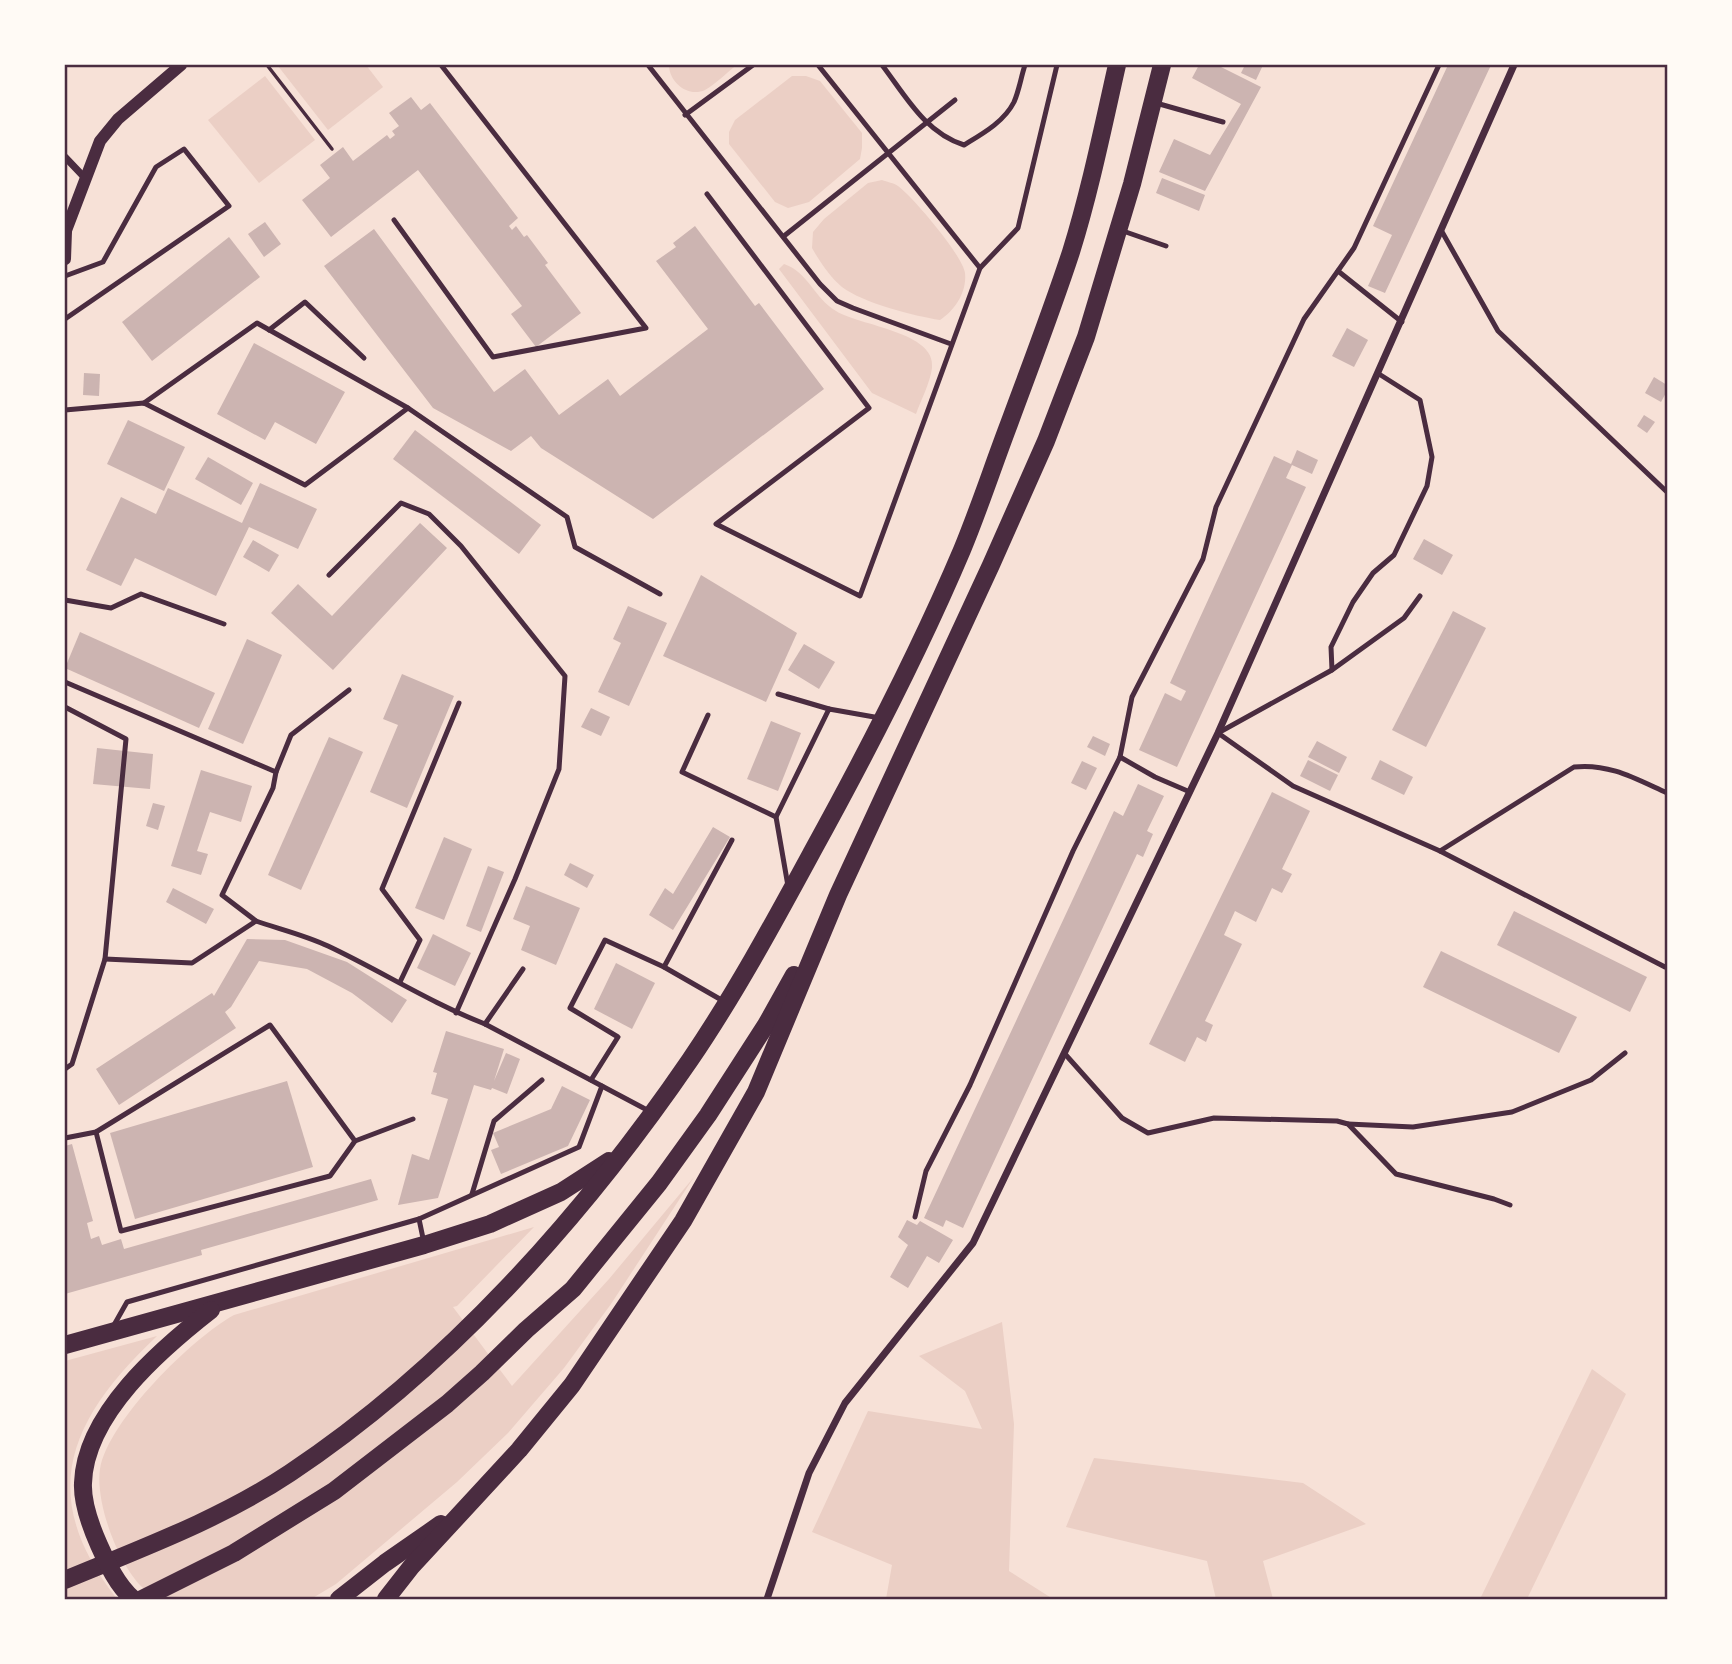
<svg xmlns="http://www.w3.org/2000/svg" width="1732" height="1664" font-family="'Fira Sans',sans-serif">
<rect width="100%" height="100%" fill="#f7e1d7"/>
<g fill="#ebcfc5">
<polygon points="279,65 366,65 383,87 328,130 278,66"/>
<path d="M 669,65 L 737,65 C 727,72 716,84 705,90 C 688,98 669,82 669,65 Z"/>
<polygon points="265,76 315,140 259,183 208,120"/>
<polygon points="792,76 806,76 820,81 862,133 862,148 860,159 809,202 788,208 775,202 729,144 729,132 735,120"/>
<path d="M 882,180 C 887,182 894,183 898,186 C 913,197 963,256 965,273 C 967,292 955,310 940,320 C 914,316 863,303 842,287 C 830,277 820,262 812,248 L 813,232 L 824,219 L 868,183 Z"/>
<path d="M 784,264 C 808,272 815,299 836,311 C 860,326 937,332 932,368 C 930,383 921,400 916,414 L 872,393 L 779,269 Z"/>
<path d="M 694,1177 L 611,1304 L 564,1368 L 508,1433 L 457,1482 L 336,1584 L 311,1599 L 160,1599 C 154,1595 147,1592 142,1587 C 118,1564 95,1502 100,1469 C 108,1421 192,1338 234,1315 L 534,1227 L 457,1306 L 453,1307 L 512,1386 L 609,1279 Z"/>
<polygon points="1002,1322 1014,1424 1009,1571 1053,1599 886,1599 892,1565 812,1532 868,1411 982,1429 965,1391 919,1356"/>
<path d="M 157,1336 C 69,1419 35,1495 117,1599 L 65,1599 L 65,1361 Z"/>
<polygon points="1592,1369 1626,1394 1527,1599 1480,1599"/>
<polygon points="1094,1458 1303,1483 1366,1524 1263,1561 1273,1599 1216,1599 1207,1561 1066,1527"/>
</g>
<g fill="#ccb4b1">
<polygon points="1199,65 1217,65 1261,87 1205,191 1159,172 1174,139 1210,155 1241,104 1192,78"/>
<polygon points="1245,65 1263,65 1256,80 1241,73"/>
<polygon points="1448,65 1491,65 1385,293 1368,286 1392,235 1373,226"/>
<polygon points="411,97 421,110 430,103 518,218 509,226 512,230 516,226 524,237 527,235 548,263 545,265 581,313 536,347 511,314 522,306 418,170 331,237 302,200 330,178 320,165 343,147 353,161 387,135 390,139 395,135 392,131 399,126 389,113"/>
<polygon points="1162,178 1205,195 1199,211 1156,193"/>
<polygon points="265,222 281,244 264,257 248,234"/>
<polygon points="695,226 755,306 759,303 824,389 653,519 541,448 531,436 511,451 433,408 324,266 374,229 494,392 525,369 559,415 608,379 620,396 708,329 656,261 676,247 673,243"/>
<polygon points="229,237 260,277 152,361 122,322"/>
<polygon points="1347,328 1368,340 1354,367 1332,356"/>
<polygon points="254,343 345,392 316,444 275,422 265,440 217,414"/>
<polygon points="84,373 100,374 99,396 83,395"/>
<polygon points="1654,377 1667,385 1667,391 1661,402 1645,393"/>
<polygon points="1644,415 1655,422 1647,433 1637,426"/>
<polygon points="128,420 185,447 164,491 107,464"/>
<polygon points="415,430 541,525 519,554 393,459"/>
<polygon points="1297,450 1318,460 1312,474 1292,465 1286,478 1306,487 1177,767 1139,750 1165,693 1181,701 1186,691 1170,683 1274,456 1291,464"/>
<polygon points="208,457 253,483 241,505 195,479"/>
<polygon points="260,483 317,509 298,549 249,527 216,596 135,558 121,586 86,570 121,497 156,514 168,488 242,523"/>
<polygon points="420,523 447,548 333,670 271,613 298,584 332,616"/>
<polygon points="1424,539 1453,555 1442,575 1413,559"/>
<polygon points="253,540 279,555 269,572 243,557"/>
<polygon points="701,575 797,633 766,702 663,656"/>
<polygon points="628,606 667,623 629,706 598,692 621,643 613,639"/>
<polygon points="1453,611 1486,628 1426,747 1392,730"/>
<polygon points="80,632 215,693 199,728 65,668"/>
<polygon points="247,639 282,655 243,744 208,729"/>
<polygon points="804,644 835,662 819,689 788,670"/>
<polygon points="402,674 454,696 407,808 370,792 398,725 383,719"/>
<polygon points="591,708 610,717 601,736 581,727"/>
<polygon points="771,721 801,733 778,791 747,779"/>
<polygon points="1093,736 1110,744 1105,756 1087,747"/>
<polygon points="329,737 363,752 301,890 268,875"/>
<polygon points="1317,741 1347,757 1339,773 1308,757"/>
<polygon points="97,748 153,754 150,789 93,784"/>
<polygon points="1308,760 1338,775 1330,791 1300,776"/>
<polygon points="1380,760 1413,777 1404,795 1371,779"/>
<polygon points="1082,761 1097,768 1086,790 1071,783"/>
<polygon points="201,770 252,786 241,822 210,812 197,851 208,854 201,875 171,866"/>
<polygon points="1138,784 1164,796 1147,831 1153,834 1143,857 1137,854 963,1228 946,1220 943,1227 924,1218 1114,811 1123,816"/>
<polygon points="1272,792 1310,811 1282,869 1292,874 1282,893 1272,888 1256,922 1235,911 1224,935 1242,944 1205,1021 1213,1025 1206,1042 1197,1037 1185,1062 1149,1044"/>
<polygon points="153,803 165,806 158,830 146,826"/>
<polygon points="713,827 730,837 673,930 649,915 665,888 673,894"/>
<polygon points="444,837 472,849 444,920 415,908"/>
<polygon points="570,863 594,875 587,888 564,875"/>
<polygon points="488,866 504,872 481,932 466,926"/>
<polygon points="526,886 580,908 556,965 521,950 530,926 513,919"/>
<polygon points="173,888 214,909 206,924 166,902"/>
<polygon points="1514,911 1647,977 1630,1012 1497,945"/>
<polygon points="433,934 471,953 455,986 417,968"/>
<polygon points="247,939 285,940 347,962 407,1000 392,1023 352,993 307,969 259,961 231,1007 225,1012 236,1028 119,1105 96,1069 212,993 214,996"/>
<polygon points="1441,951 1577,1017 1559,1053 1423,987"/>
<polygon points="616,963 655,983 632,1029 594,1009"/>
<polygon points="446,1031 504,1049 494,1081 506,1053 520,1059 507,1094 492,1088 491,1090 474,1085 438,1198 398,1205 412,1154 429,1160 448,1099 431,1094 437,1073 433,1072"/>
<polygon points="287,1081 313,1167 135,1219 110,1133"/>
<polygon points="562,1086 590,1100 568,1146 501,1174 491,1150 499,1147 493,1133 551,1109"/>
<polygon points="72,1144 93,1221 87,1223 91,1239 99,1236 102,1245 121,1239 124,1249 371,1179 378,1200 201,1250 202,1255 65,1294 65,1146"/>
<polygon points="907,1220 917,1225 920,1221 953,1240 939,1263 927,1256 908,1288 890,1277 908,1245 898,1237"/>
</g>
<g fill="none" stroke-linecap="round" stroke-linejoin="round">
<polyline stroke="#4a2c40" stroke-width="3.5" points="267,65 332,149"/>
<g stroke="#4a2c40" stroke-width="5">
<polyline points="648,65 820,284 837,301 853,308 951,344"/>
<polyline points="818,65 980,268"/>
<path d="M 882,65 C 905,95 925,133 964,145 C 982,134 1004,122 1014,102 C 1019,91 1021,77 1025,65"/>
<polyline points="1156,103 1223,122"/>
<polyline points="685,115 753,65"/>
<polyline points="707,194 869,408 716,524 860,596 980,268 1018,228 1057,65"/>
<polyline points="394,220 493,357 646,328 441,65"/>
<polyline points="1441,230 1498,331 1667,492"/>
<polyline points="1123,231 1166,246"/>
<polyline points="784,236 955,100"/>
<polyline points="1338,271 1402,322"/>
<polyline points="65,276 103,262 156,167 184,149 229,206 65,319"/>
<polyline points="269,330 305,302 364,358"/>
<polyline points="144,403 257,323 408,408"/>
<polyline points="65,410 144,403 305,485 408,408 567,517 575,547 660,594"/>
<polyline points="329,575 401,503 429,514 461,546 565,676 559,769 515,879 456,1013"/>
<path d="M 1420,596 L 1404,618 L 1332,670 L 1218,733 L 1293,786 L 1440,851 L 1574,767 C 1609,763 1636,779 1667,793"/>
<polyline points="65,600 111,608 141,594 224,624"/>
<polyline points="1332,670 1331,647 1353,602 1373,573 1394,555 1427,486 1432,457 1420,400 1379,374"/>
<polyline points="65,682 276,772"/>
<polyline points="778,694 829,709"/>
<polyline points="65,707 126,739 105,959 72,1064 65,1069"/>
<polyline points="708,715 682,772 776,817"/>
<polyline points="1120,757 1155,777 1190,792"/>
<polyline points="1440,851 1665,967"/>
<polyline points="788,886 776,817 829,709 880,718"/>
<polyline points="256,921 222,895 273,788 276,772 291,735 349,690"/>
<path d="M 105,959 L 192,963 L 256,921 C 279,929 305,935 328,946 C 381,971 431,1003 485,1024 L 649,1111"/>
<polyline points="664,967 732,840"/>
<polyline points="400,982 420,940 382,889 459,703"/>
<polyline points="485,1024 523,969"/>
<polyline points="1065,1054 1122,1118 1148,1133 1214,1118 1337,1121 1348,1124 1396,1174 1494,1199 1510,1205"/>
<polyline points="591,1080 618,1037 570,1008 605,940 664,967 725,1002"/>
<polyline points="1348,1124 1413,1127 1512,1112 1591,1080 1625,1053"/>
<polyline points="96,1132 121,1231 330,1176 355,1141"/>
<polyline points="65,1138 96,1132 270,1025 355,1141 413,1119"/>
<polyline points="472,1194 494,1121 542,1080"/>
<polyline points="915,1217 926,1171 970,1085 1073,851 1120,757 1132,697 1203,559 1216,507 1304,319 1354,248 1439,65"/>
<polyline points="419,1219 424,1243"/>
<polyline points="114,1325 127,1302 419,1219 579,1147 602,1086"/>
</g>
<g stroke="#4a2c40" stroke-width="7">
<polyline points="65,157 85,178"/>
<polyline points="767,1599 809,1473 845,1403 973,1243 1218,733 1514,65"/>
</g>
<g stroke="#4a2c40" stroke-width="12">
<polyline points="65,233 100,141 118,119 181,65"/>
<polyline points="65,259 66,231"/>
</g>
<g stroke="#4a2c40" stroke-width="18">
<polyline points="65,1345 424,1245 490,1224 561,1192 609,1161"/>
<path d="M 65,1580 C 142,1548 221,1519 290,1473 C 448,1368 584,1215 690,1060 C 735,994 774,922 812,852 C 866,754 918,654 962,550 C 979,509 993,466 1009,424 C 1030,367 1052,310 1071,252 C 1090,191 1103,127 1117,65"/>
<path d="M 133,1599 C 117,1585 108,1565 99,1545 C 91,1527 82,1503 83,1483 C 85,1414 161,1349 211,1310"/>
<polyline points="142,1599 234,1553 334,1491 447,1404 482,1373 526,1330 573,1289 659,1183 708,1115 766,1025 794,975"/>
<polyline points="339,1599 385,1563 441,1524"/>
<polyline points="386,1599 411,1567 519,1450 572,1385 683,1221 756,1092 838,895 991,565 1046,441 1086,337 1132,184 1162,65"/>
</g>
</g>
<rect width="1732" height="1664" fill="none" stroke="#fffaf5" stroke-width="133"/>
<rect x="66" y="66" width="1600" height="1532" fill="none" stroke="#4a2c40" stroke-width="2.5"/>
</svg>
